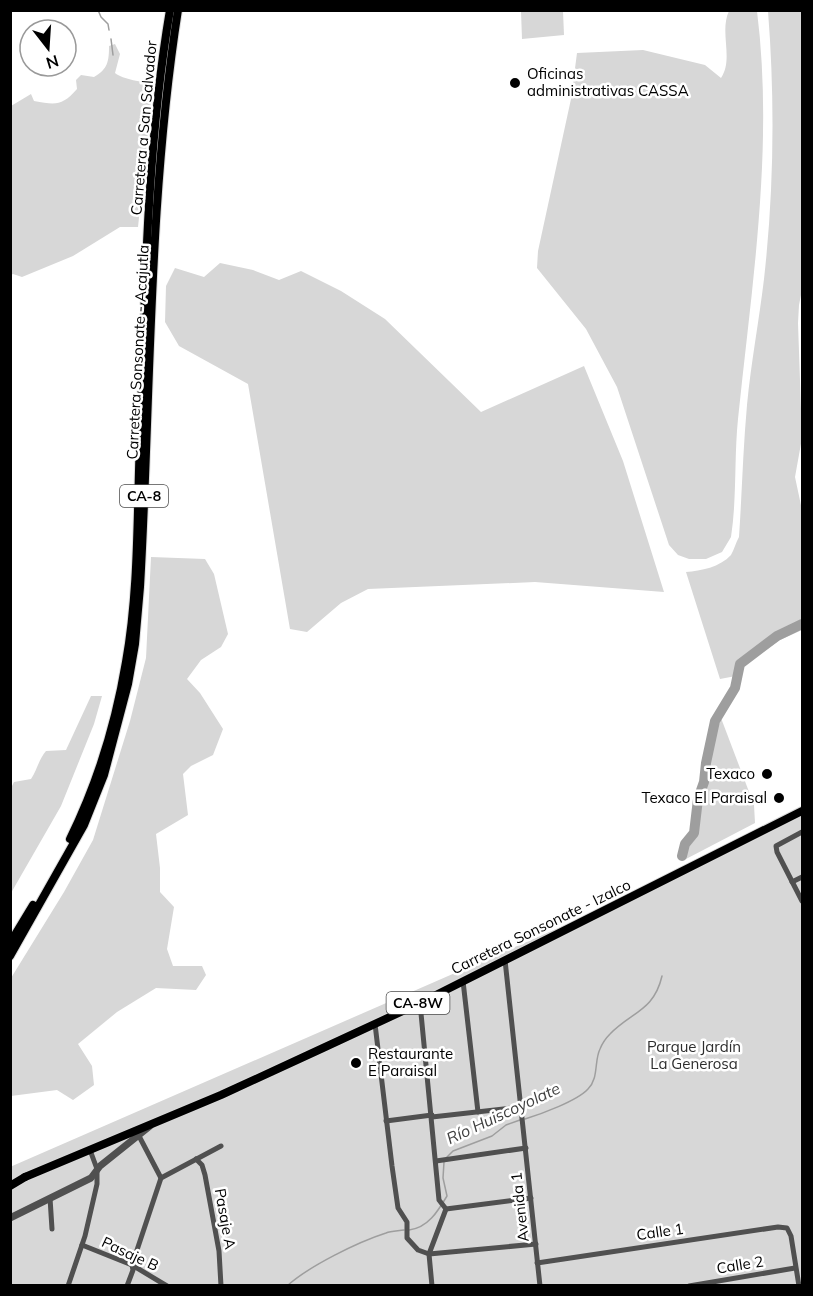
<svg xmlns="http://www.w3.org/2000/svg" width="813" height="1296" font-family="Mulish,sans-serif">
<rect width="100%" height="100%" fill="#fff"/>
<g fill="#d7d7d7">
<polygon points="521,11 563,11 564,35 522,39"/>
<path d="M 729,11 L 757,11 C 774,147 752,283 738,419 C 734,458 737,498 731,537 L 722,552 L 706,559 L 689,559 L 678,555 L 669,545 L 617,387 L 586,329 L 537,268 L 538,251 L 571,99 L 577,53 L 643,50 L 705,65 L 721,78 C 734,59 719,32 729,11 Z"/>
<path d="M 768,11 L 802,11 L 802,290 L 799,305 L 798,323 L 802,438 L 795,477 L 802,510 L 802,630 L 780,640 L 743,665 L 741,675 L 720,679 L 686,572 C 701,571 720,567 731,555 C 734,550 736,542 739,537 C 742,493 743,449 747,405 C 751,363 759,321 764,279 C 774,190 775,100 768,11 Z"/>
<path d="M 115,44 L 120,54 L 115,73 C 123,80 143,81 153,85 L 138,227 L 120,227 L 73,256 L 22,277 L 13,274 L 11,275 L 11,106 L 31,94 L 34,101 C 56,105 62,106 77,89 L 76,80 L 81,75 L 94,77 C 108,69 109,61 109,46 Z"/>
<polygon points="220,263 253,270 279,280 301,271 341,291 385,319 481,412 584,366 623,461 664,592 535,582 368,589 341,603 307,632 290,629 248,384 179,346 165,322 166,286 175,268 204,277"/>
<polygon points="151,557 205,559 214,574 228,634 221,647 201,660 187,679 200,693 223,729 213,755 191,766 183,774 188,815 156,834 160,868 160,892 174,907 167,949 173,966 202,966 206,975 196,990 156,988 117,1012 78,1044 92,1066 94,1085 73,1100 57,1090 11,1096 11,978 64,892 93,840 130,721 146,658"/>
<path d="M 91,696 L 102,696 L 94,724 L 61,806 L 11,893 L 11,788 L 14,782 L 31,779 C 37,770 39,759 46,751 L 66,750 Z"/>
<polygon points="721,718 754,805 755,823 686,859 688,845 696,833 699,800 705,783 707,763"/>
<polygon points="802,807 802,1285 11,1285 10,1167 618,902"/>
</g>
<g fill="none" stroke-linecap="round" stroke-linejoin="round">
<g stroke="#9e9e9e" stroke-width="1.5">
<polyline points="98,10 101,17 108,24 109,30"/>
<polyline points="111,39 113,55"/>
<path d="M 525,1119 C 541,1114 577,1101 588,1089 C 599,1078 594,1061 600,1049 C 602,1044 607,1037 610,1034 C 631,1012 654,1011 662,976"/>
<polyline points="446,1158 453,1151 492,1136 506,1125 520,1120"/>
<path d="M 409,1230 C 428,1228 438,1211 447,1196 L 443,1178 L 444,1162"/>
<path d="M 287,1286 C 309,1266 358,1242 386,1233 C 391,1231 398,1231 404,1230"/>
</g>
<polyline stroke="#9e9e9e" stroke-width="10" points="682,856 685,844 694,833 698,799 704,782 706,763 715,721 735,688 740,664 777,636 802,624"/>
<g stroke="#dbdbdb" stroke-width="10">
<polyline id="primary" points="25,1177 221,1095 323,1048 420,1003 802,811"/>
</g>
<g stroke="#dbdbdb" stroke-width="10">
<g id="trunk">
<path d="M 70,839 C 97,784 116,722 126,662 C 139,589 137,514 140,440 C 145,298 146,151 170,10"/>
<polyline points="10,943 33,905"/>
<path d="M 10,956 L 84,825 L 104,775 L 128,684 L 135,644 L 140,587 C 151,395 148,201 178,10"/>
<polyline points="10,1186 25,1177"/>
</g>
</g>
<g stroke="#505050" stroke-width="5">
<polyline points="802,832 776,846 777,852 802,901"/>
<polyline points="792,882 802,877"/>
<polyline points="505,960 540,1286"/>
<polyline points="463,981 478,1112"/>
<polyline points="420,1003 439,1200 446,1209 429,1254 432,1286"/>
<polyline points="375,1024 392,1166 398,1208 407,1222 407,1238 418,1250 429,1254 536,1244"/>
<polyline points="432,1117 522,1107"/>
<polyline points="386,1121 432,1115"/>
<polyline points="139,1136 161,1178"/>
<polyline points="196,1159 202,1165 205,1175 219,1251 221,1286"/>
<polyline points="436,1161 526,1148"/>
<polyline points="50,1198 52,1229"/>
<polyline points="446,1209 531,1198"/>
<polyline points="82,1245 132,1265 167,1286"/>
<polyline points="537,1263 778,1227 787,1228 791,1236 799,1286"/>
<polyline points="68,1286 85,1236 97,1184 97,1169 90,1150"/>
<polyline points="127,1286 133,1270 132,1265 161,1178 221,1146"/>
<polyline points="689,1286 795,1268"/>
</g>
<polyline stroke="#505050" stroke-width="7" points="10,1218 91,1178 100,1166 150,1126"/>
<use href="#primary" stroke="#000" stroke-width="8"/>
<use href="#trunk" stroke="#000" stroke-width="8"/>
</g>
<g fill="#000" stroke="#fff" stroke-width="2">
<circle cx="515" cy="83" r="6"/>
<circle cx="767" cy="774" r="6"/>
<circle cx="779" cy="798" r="6"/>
<circle cx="356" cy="1063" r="6"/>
</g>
<g text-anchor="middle" stroke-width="5" stroke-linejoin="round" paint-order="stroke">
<g fill="#fff" stroke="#4c4c4c" stroke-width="1.5">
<rect x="120" y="485" width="48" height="22" rx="4.5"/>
<rect x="386.5" y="992" width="63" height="22" rx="4.5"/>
</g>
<g font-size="14" font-weight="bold" fill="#000">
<text x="144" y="501">CA-8</text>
<text x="418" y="1008">CA-8W</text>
</g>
<g font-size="15" fill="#000" stroke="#fff" text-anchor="start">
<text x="527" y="79">Oficinas<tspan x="527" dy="17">administrativas CASSA</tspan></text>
<text x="755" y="779" text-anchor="end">Texaco</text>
<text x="767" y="803" text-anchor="end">Texaco El Paraisal</text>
<text x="368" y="1059">Restaurante<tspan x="368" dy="17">E Paraisal</tspan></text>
</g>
<g font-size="15" fill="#000" stroke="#fff">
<text transform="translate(144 128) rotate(-85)" y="5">Carretera a San Salvador</text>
<text transform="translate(138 352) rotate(-87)" y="5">Carretera Sonsonate - Acajutla</text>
<text transform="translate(541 927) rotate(-26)" y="5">Carretera Sonsonate - Izalco</text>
<text transform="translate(520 1207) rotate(-96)" y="5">Avenida 1</text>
<text transform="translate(225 1219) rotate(80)" y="5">Pasaje A</text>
<text transform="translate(660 1232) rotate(-8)" y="5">Calle 1</text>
<text transform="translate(130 1254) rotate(25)" y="5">Pasaje B</text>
<text transform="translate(740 1265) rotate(-9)" y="5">Calle 2</text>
</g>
<g font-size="15" fill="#2e2e2e" stroke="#fff">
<text x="694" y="1052">Parque Jardín<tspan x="694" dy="17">La Generosa</tspan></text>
</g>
<g font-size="16" font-style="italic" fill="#3f3f3f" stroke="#fff">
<text transform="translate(503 1113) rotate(-25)" y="6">Río Huiscoyolate</text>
</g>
</g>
<rect width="813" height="1296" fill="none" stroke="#000000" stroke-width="24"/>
<g transform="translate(48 48) rotate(163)"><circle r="28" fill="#ffffff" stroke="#999999" stroke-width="1.5"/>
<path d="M0-4.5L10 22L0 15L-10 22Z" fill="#000000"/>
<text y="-9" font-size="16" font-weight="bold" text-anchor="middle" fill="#000000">N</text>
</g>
</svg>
